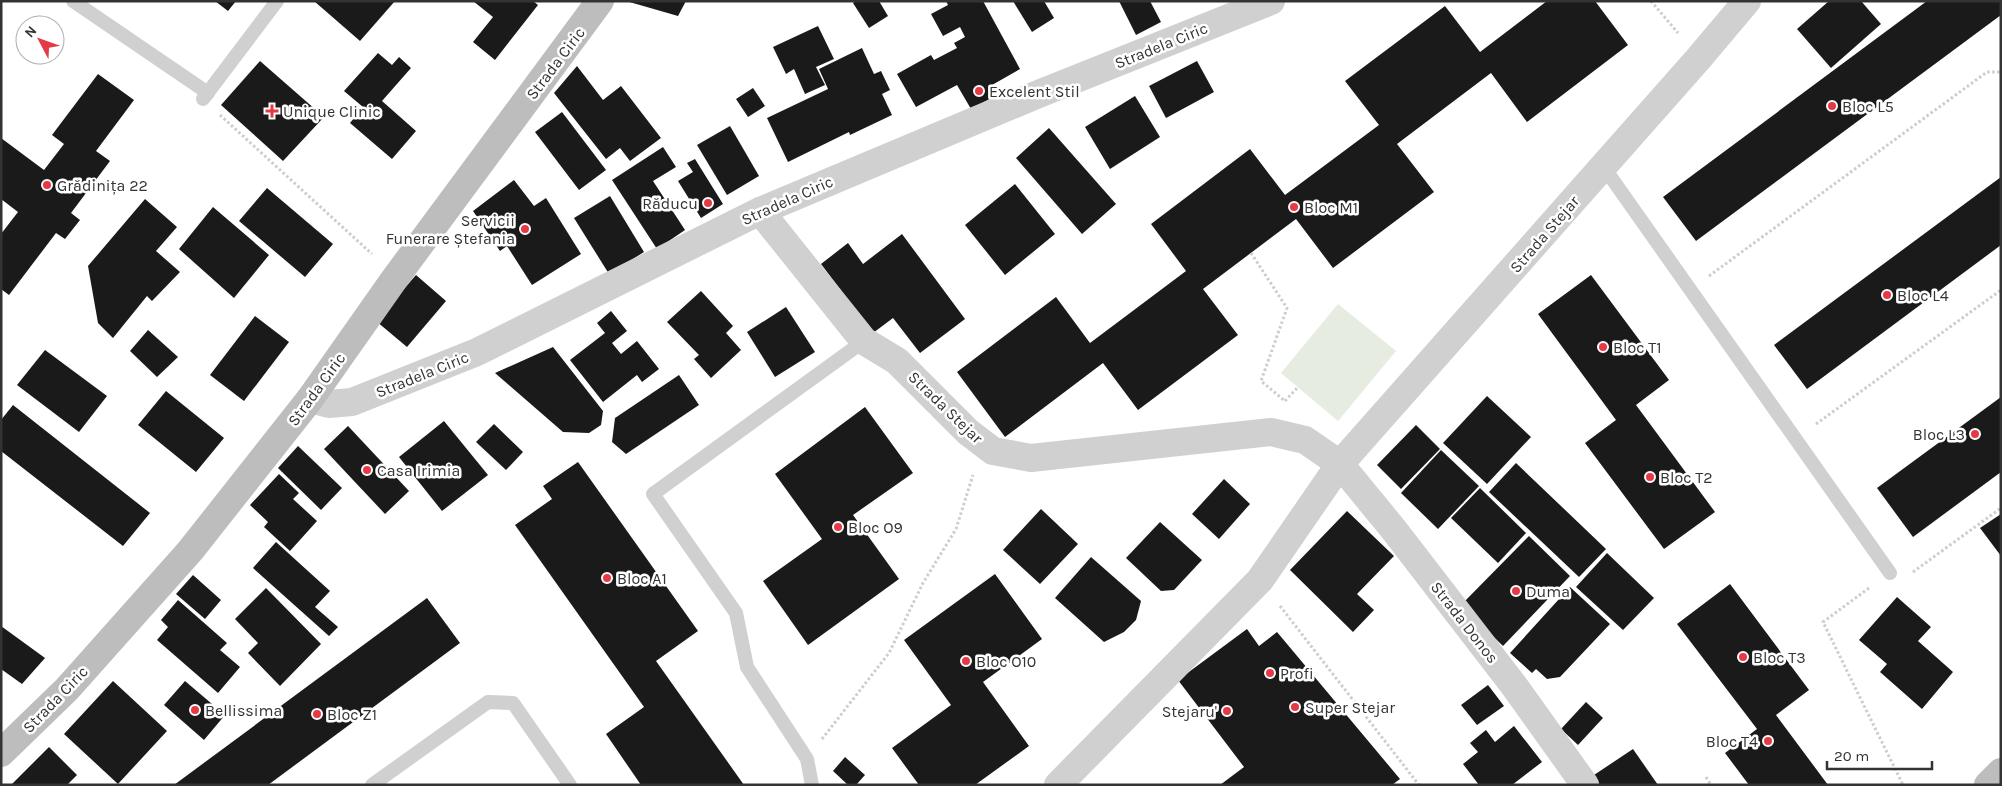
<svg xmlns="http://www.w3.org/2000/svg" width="2002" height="786" font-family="Karla,sans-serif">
<rect width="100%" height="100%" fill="#fff"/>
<polygon fill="#e6ecdf" points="1338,304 1396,351 1338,421 1281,373"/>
<g fill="#1a1a1a">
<polygon points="215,1 236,1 228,11"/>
<polygon points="314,1 395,1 360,41"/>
<polygon points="473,1 533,1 538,5 495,60 473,42 493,17"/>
<polygon points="626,1 686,1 678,16"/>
<polygon points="856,1 879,1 888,16 869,28 853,3"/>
<polygon points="946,1 983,1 1020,69 992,85 997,95 971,109 957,85 916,107 897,74 931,55 934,60 957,48 954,43 965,37 960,27 943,36 931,14 948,5"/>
<polygon points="1013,1 1044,1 1054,18 1032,32"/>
<polygon points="1119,1 1150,1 1161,22 1136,35"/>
<polygon points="1547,1 1595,1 1628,45 1527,122 1491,73 1397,144 1434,192 1333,268 1296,219 1203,289 1238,335 1138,410 1103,363 1005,437 957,372 1056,297 1090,343 1186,271 1151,224 1250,149 1285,195 1379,125 1345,81 1445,6 1480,52"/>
<polygon points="1829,1 1861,1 1881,24 1831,68 1797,29"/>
<polygon points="1927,1 2001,1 2001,15 1696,241 1663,197"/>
<polygon points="818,26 834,59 816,67 825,85 805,94 794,69 786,74 773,47"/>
<polygon points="862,48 874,74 881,71 890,90 882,94 892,115 850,135 849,132 788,162 767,118 828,89 819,69"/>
<polygon points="378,53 392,65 399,57 411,68 382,101 416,131 392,159 350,123 363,107 344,91"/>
<polygon points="260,61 324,117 283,161 221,105"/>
<polygon points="1197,61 1214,92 1166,118 1149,86"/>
<polygon points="577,66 603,100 621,86 661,138 630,161 620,148 606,159 554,93"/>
<polygon points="98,74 134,100 96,151 110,161 71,213 80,220 65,239 56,233 9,295 1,289 1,234 18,212 1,199 1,138 44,170 64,144 52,135"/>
<polygon points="753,88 765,106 748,117 736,99"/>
<polygon points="1135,96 1160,137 1110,169 1085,127"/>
<polygon points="562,112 606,170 579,190 535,132"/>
<polygon points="730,126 759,176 727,195 697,145"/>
<polygon points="1049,128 1116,204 1082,234 1016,158"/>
<polygon points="663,147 676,167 653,181 685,230 657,249 612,180"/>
<polygon points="695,159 723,204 701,218 678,181 693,172 687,163"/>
<polygon points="2001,177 2001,245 1807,389 1774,345"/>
<polygon points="514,180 534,206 546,198 581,254 532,285 507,246 500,251 473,211"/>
<polygon points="1015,184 1055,234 1005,275 965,225"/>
<polygon points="267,188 333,244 305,277 239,221"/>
<polygon points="610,196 644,252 609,274 574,218"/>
<polygon points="145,199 177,227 156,251 180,272 152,301 147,296 113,338 98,323 88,266"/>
<polygon points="213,207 269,255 234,298 179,249"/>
<polygon points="902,234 965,319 920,353 893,318 873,333 821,264 848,243 863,264"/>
<polygon points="416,275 446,301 407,347 376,321"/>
<polygon points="1591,275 1669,380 1636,405 1715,512 1664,549 1585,443 1616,420 1538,314"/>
<polygon points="701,291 733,326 726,333 741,350 711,378 694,359 699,355 667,322"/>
<polygon points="786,307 815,352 775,377 747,332"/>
<polygon points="611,311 627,331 612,343 621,354 637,341 659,369 642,382 637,375 603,402 570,360 605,333 597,323"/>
<polygon points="255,316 289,342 244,401 210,375"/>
<polygon points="148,330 178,357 157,377 130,351"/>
<polygon points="553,347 603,411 601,425 589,433 563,432 495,373"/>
<polygon points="45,350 107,396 79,432 17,385"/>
<polygon points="679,375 699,405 626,454 612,442 615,418"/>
<polygon points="166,391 224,438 196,472 138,425"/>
<polygon points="1487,396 1531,437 1487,484 1443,443"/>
<polygon points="2001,397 2001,472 1913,537 1877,488"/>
<polygon points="13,405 150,513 123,546 1,451 1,420"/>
<polygon points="865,407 913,473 853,515 899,579 808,645 763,581 822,539 775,474"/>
<polygon points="444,421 488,475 442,511 399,457"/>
<polygon points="494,424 523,452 506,470 476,442"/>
<polygon points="1416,425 1440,449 1401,489 1377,465"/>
<polygon points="348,426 409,491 385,514 324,449"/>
<polygon points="298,446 342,488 321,510 278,468"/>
<polygon points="1441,450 1479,486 1438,529 1401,493"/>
<polygon points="578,462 698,631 656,661 744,785 641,785 606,734 644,707 515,525 552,499 543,486"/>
<polygon points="1516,463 1606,549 1579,577 1489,492"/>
<polygon points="279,474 299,493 293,499 317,521 290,551 264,527 268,522 250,505"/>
<polygon points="1224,479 1250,504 1219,539 1192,514"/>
<polygon points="1480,488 1526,533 1498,563 1451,518"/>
<polygon points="1041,509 1078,544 1040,584 1003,550"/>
<polygon points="1347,511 1394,556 1357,594 1374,610 1353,632 1290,570"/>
<polygon points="2001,514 2001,556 1980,528"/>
<polygon points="1160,522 1202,560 1174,590 1161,591 1126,558"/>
<polygon points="1529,536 1570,576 1503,646 1461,605"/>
<polygon points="276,542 330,591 315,607 338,627 329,636 253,568"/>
<polygon points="1607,553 1654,598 1623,630 1576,587"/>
<polygon points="1091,557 1141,601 1136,620 1124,632 1104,642 1055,598"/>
<polygon points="995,574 1042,639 983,682 1029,746 975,785 919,785 892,748 951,705 904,640"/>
<polygon points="193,575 221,600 205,619 176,594"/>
<polygon points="1730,584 1809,690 1776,715 1828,785 1749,785 1725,753 1757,729 1677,624"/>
<polygon points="1570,587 1610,624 1560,677 1547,679 1536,669 1532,673 1510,653"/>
<polygon points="266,588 321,644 280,686 248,653 258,643 235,619"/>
<polygon points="1897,597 1931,627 1918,641 1953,672 1922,709 1880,672 1887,664 1859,640"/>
<polygon points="427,598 460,643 268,785 174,785"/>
<polygon points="178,600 227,643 220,650 240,667 218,693 157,640 168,627 161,620"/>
<polygon points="1,626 45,658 22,684 1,669"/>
<polygon points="1247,629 1259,646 1277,632 1400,779 1392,785 1220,785 1244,767 1178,680"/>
<polygon points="113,681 167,731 118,784 64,734"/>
<polygon points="185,681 225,715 204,740 164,705"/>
<polygon points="1488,685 1504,706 1477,725 1461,705"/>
<polygon points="1586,702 1603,718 1578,745 1561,729"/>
<polygon points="1514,726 1542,762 1512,785 1479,785 1463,764 1478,752 1470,743 1486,730 1495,742"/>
<polygon points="49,747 77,775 67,785 11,785"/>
<polygon points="1633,749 1658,785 1600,785 1594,775"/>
<polygon points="845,757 865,775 856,785 848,785 833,771"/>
</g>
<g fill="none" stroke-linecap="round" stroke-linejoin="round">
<g stroke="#cdcdcd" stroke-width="3" stroke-dasharray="2.5 2.5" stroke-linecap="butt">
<polyline points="1651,1 1678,33"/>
<polyline points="220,115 372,254"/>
<polyline points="1251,253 1287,308 1261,381 1285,401"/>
<polyline points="1709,276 1987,72 2001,72"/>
<polyline points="1285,401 1298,387"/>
<polyline points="1816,424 2001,290"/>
<polyline points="1913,572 2001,508"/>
<polyline points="1869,588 1823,622 1903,785"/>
<polyline points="1280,606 1419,785"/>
<polyline points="822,739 889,653 923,583 956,529 973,475"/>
<polyline points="1706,777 1711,785"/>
</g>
<g stroke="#d0d0d0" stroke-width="14">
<polyline points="73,1 208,93"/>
<polyline points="203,99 277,1"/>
<polyline points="1603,166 1890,573"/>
<polyline points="372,785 488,702 513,703 570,785"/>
<polyline points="812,785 807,759 747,667 736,613 653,494 864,341"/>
</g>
<g stroke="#d0d0d0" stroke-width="28">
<polyline points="760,211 864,341 897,361 968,432 993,451 1031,458 1271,432 1305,440 1340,464 1394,530 1515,687 1585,785"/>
<polyline points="310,399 329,404 352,402 477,352 760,211 1041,93 1271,1"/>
<polyline points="1058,785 1260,580 1340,464 1699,58 1747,1"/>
</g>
<g stroke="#bdbdbd" stroke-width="28">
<polyline points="1,753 67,689 190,551 310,399 393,281 600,1"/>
<polyline points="1988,785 2001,772"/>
</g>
</g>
<g fill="#e63946" stroke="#fff" stroke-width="2">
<circle cx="979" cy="91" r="5"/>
<circle cx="1832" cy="106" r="5"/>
<path d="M269.5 103.5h5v5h5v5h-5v5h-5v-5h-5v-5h5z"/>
<circle cx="47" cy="185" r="5"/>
<circle cx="708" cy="203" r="5"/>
<circle cx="1294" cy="207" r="5"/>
<circle cx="525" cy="229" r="5"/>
<circle cx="1887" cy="295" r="5"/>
<circle cx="1603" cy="347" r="5"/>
<circle cx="1975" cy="434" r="5"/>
<circle cx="367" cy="470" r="5"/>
<circle cx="1650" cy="477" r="5"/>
<circle cx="838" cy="527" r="5"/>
<circle cx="607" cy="578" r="5"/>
<circle cx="1516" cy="591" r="5"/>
<circle cx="1743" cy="657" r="5"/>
<circle cx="966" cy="661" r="5"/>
<circle cx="1270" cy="673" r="5"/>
<circle cx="1295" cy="707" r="5"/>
<circle cx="195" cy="710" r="5"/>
<circle cx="1227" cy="711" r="5"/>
<circle cx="317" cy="714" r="5"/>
<circle cx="1768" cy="741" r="5"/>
</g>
<g text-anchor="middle" stroke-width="5" stroke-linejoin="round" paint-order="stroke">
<g font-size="16" fill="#333" stroke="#fff">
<text transform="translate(1161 45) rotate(-22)" y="6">Stradela Ciric</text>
<text transform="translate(555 63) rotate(-53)" y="6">Strada Ciric</text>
<text transform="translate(787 200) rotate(-24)" y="6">Stradela Ciric</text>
<text transform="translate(1544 234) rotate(-49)" y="6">Strada Stejar</text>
<text transform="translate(422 374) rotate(-22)" y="6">Stradela Ciric</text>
<text transform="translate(316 389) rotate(-54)" y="6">Strada Ciric</text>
<text transform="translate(946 407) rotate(44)" y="6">Strada Stejar</text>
<text transform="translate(1465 622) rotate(52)" y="6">Strada Donos</text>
<text transform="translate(55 699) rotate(-46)" y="6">Strada Ciric</text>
</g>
<g font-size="16" fill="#333" stroke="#fff" text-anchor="start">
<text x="989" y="97">Excelent Stil</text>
<text x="1842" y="112">Bloc L5</text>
<text x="283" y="117">Unique Clinic</text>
<text x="57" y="191">Grădinița 22</text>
<text x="698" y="209" text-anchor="end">Răducu</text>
<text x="1304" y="213">Bloc M1</text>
<text x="515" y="226" text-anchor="end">Servicii<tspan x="515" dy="18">Funerare Ștefania</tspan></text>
<text x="1897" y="301">Bloc L4</text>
<text x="1613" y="353">Bloc T1</text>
<text x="1965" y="440" text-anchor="end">Bloc L3</text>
<text x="377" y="476">Casa Irimia</text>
<text x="1660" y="483">Bloc T2</text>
<text x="848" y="533">Bloc O9</text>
<text x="617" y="584">Bloc A1</text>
<text x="1526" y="597">Duma</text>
<text x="1753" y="663">Bloc T3</text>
<text x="976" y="667">Bloc O10</text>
<text x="1280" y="679">Profi</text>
<text x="1305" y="713">Super Stejar</text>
<text x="205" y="716">Bellissima</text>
<text x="1217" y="717" text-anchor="end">Stejaru'</text>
<text x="327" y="720">Bloc Z1</text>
<text x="1758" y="747" text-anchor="end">Bloc T4</text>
</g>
</g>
<rect width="2002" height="786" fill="none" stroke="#333333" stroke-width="5"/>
<g transform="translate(40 40) rotate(311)"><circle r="24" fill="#ffffff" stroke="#adadad"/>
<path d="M0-4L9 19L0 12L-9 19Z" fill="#e63946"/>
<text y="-8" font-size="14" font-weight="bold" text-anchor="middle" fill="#333333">N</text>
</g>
<path d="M1827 761v8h105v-8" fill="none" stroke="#333333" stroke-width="2.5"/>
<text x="1834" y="761" font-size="15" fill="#333333" stroke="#ffffff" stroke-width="4" paint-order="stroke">20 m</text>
</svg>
